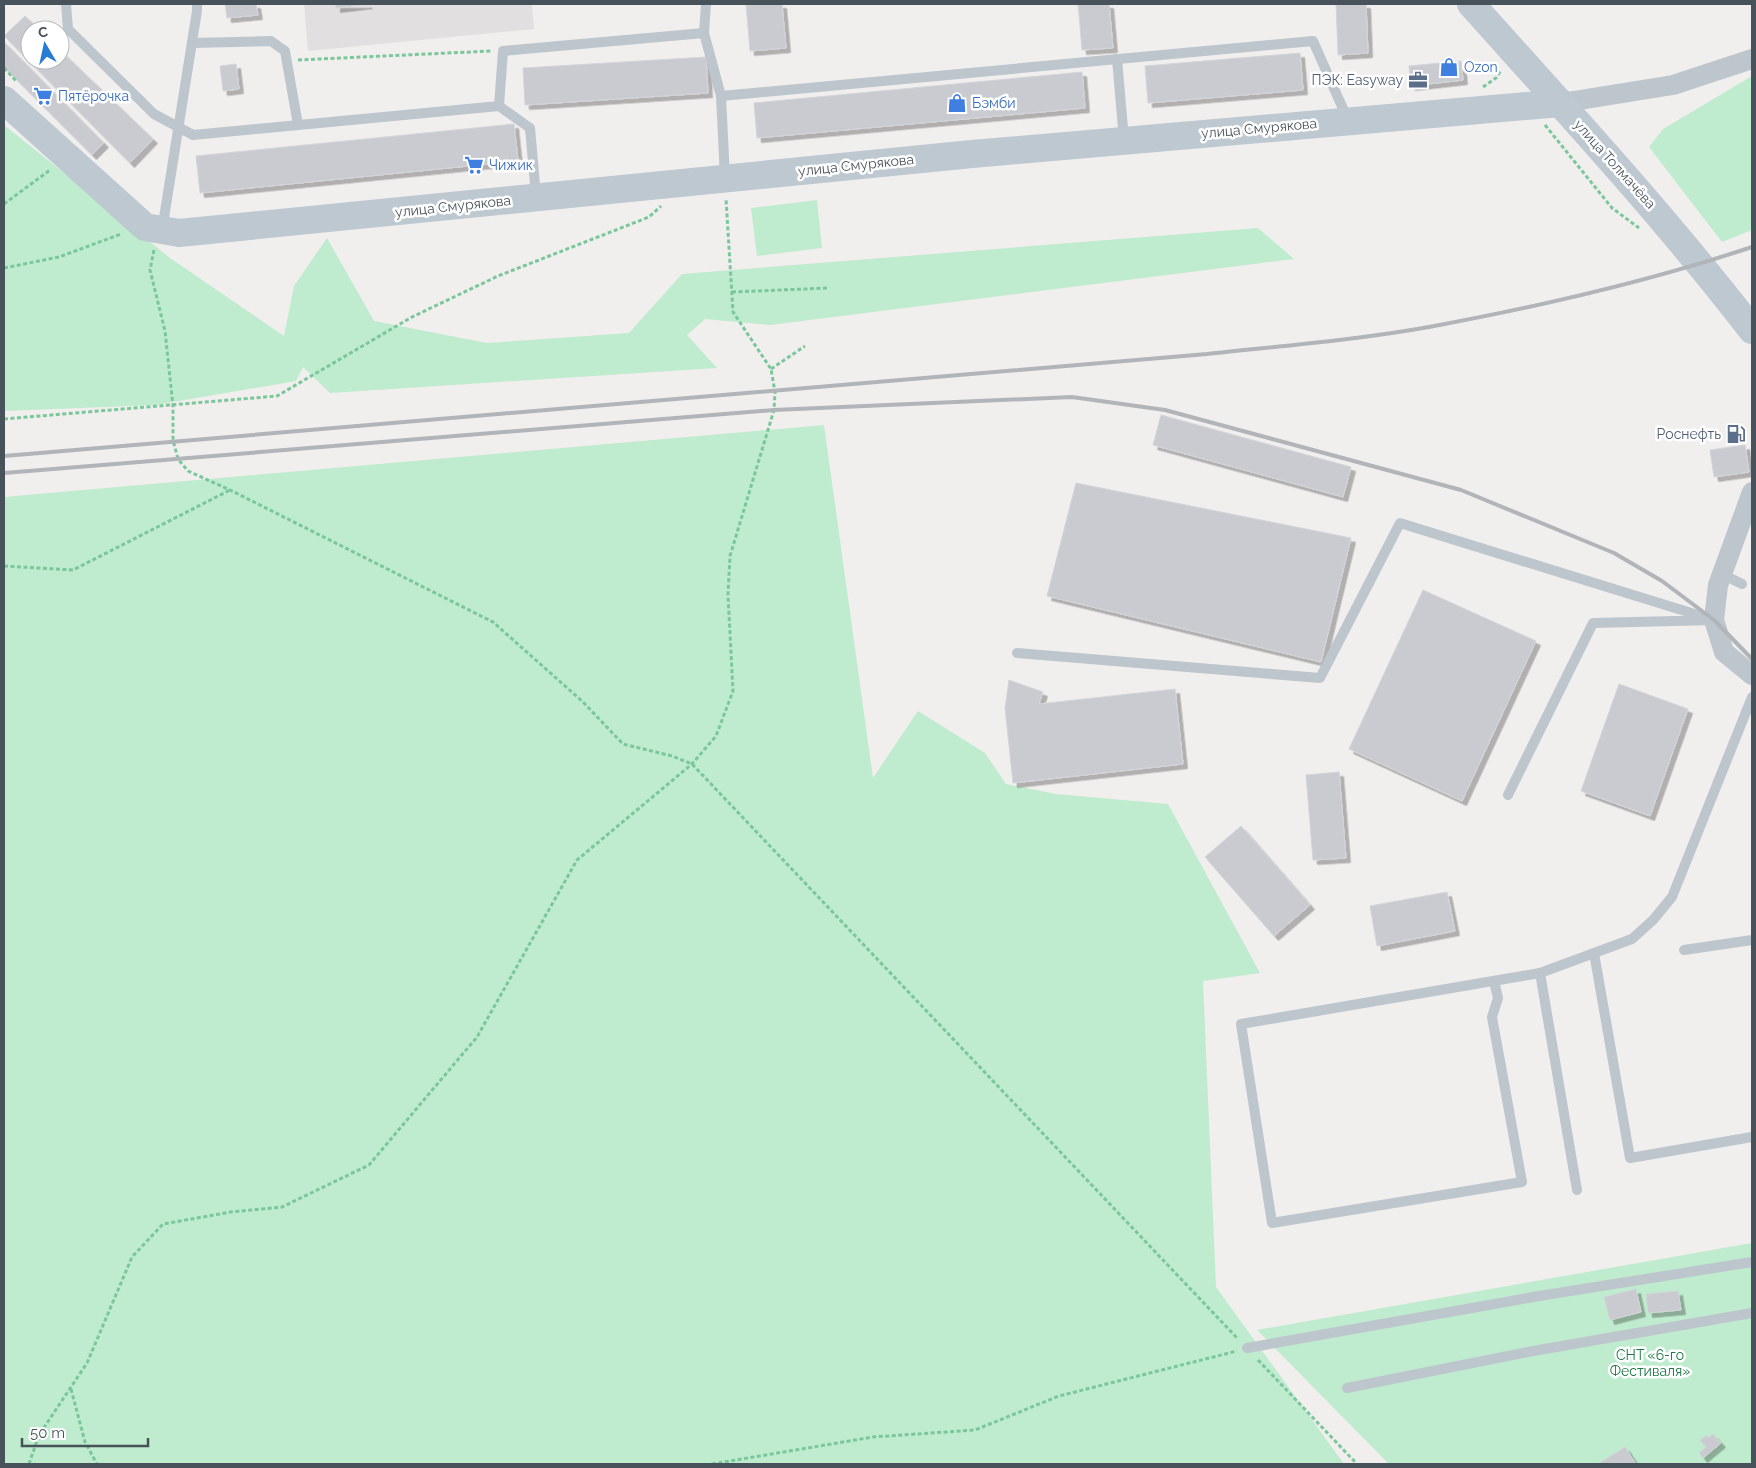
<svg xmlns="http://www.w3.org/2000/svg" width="1756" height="1468" font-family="Raleway,sans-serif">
<defs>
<filter id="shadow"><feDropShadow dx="4.5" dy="4.5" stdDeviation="0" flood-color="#0004"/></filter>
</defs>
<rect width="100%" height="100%" fill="#f1eeee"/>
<polygon fill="#e1dfdf" points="304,4 532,4 534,29 308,51"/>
<g fill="#bfebce">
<polygon points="1752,76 1752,230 1722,242 1649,147 1663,129"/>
<polygon points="4,125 170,258 284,336 294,286 327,238 374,321 487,343 629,333 682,274 1258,228 1294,259 770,325 705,319 687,335 717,368 330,393 303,367 296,381 156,405 4,411"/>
<polygon points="817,200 822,248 757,256 751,208"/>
<polygon points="824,425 873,778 918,711 985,753 1006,784 1056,794 1168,804 1260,973 1203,981 1216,1287 1344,1464 4,1464 4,497"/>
<polygon points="1752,1243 1752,1464 1389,1464 1257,1330"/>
</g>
<g fill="#c9cbd0" stroke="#d2d5d9" filter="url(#shadow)">
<polygon points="225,4 256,4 258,15 227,18"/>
<polygon points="336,4 368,4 336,8"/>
<polygon points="746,4 782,4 786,48 750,51"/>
<polygon points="1078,4 1109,4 1113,48 1082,50"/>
<polygon points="1336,4 1366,4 1368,53 1338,55"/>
<polygon points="25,16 40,30 30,30 30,60 60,60 60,50 153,139 130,163 4,36"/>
<polygon points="4,42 104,143 92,155 4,67"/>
<polygon points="1300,53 1303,90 1148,103 1145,66"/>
<polygon points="706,57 708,93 525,105 523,68"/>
<polygon points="1461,61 1463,80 1411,86 1409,66"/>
<polygon points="236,64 239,89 223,91 220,66"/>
<polygon points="1082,72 1085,108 757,138 754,103"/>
<polygon points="514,124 518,161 200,193 196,156"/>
<polygon points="1161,415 1351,467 1343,497 1153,445"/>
<polygon points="1745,445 1749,472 1714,477 1710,450"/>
<polygon points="1076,483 1351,538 1321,662 1047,596"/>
<polygon points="1423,590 1536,641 1462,801 1349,749"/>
<polygon points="1009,680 1043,692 1039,704 1175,689 1183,764 1013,783 1005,708"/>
<polygon points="1619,684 1688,709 1650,816 1581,791"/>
<polygon points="1339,772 1346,858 1313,860 1306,775"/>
<polygon points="1241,826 1310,905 1274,936 1205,857"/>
<polygon points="1447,892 1455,931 1377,946 1370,906"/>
<polygon points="1636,1289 1641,1312 1610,1320 1604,1297"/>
<polygon points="1678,1291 1681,1310 1648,1313 1646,1294"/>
<polygon points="1713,1434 1721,1443 1703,1458 1699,1453 1706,1447 1700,1440 1707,1435 1708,1438"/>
<polygon points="1625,1447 1636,1464 1598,1464"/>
</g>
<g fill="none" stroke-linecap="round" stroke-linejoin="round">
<g stroke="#7ac79c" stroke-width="3" stroke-dasharray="4 2.5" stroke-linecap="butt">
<polyline points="298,60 491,51"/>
<polyline points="4,68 17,82"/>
<polyline points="1483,87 1496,78 1501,70"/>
<polyline points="1545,125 1612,208 1639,228"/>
<polyline points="4,204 50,170"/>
<polyline points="154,250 150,270 165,331 173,406 173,440 178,459 188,471 230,490 493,622 583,702 623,744 672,756 692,764 1238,1339"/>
<polyline points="4,268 59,257 121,234"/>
<polyline points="732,292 829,288"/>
<polyline points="771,369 805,346"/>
<polyline points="4,419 277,396 412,317 498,276 649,217 661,206"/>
<polyline points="4,566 73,570 230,490"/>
<polyline points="1258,1360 1357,1464"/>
<polyline points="71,1389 85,1442 97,1464"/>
<polyline points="29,1464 39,1435 87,1363 132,1257 163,1224 231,1212 282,1207 369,1165 477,1037 577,860 692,764 716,736 733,691 728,595 730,556 774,410 775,392 771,369 733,312 726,199"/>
<polyline points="712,1464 873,1437 975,1430 1059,1396 1237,1351"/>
</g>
<g stroke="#bdc6cc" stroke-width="10">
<polyline points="66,4 68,29 154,114 193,135 499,106 503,51 704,33"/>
<polyline points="706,4 704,33 721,96 1313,41 1348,120"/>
<polyline points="192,43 271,41 285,51 298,125"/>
<polyline points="1117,59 1124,140"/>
<polyline points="721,96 725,178"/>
<polyline points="499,106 530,128 536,196"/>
<polyline points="162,230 197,11 197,4"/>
<polyline points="1722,574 1742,584"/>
<polyline points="1017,653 1320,678 1400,523 1714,620 1593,623 1508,795"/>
<polyline points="1684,950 1752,940"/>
<polyline points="1594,953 1630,1158 1752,1137"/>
<polyline points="1540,973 1577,1190"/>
<polyline points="1494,981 1498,998 1492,1017 1522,1182 1272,1223 1241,1024 1540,973 1632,939 1653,920 1672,897 1752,697"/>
<polyline points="1247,1348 1539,1296 1752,1262"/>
<polyline points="1347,1388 1533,1351 1752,1313"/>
</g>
<g stroke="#bdc6cc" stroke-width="20">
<polyline points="1561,103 1673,85 1752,59"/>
<polyline points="1752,492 1718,585 1714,620 1724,652 1752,675"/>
</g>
<g stroke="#bdc8d1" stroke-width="28">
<path d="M 1471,4 C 1567,111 1664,216 1752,330"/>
<polyline points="4,100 145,227 179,233 972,154 1561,103"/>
</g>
<g stroke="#b1b4b8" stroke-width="4">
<path d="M 4,456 L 1207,354 C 1281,346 1356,340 1429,327 C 1537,307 1647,282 1752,247"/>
<polyline points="4,473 774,410 1072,397 1165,410 1461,490 1614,553 1662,581 1714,620 1752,659"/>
</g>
</g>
<defs>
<g id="shop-bare" transform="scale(1.5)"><path d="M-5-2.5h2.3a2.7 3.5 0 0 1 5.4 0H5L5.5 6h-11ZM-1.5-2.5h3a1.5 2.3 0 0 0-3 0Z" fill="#3f7fe0" stroke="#fff" stroke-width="2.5" paint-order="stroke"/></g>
<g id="office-bare" transform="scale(1.5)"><path d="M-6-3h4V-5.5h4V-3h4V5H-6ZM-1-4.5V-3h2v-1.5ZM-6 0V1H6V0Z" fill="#5c6f8a" stroke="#fff" stroke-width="2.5" paint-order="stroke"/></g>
<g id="supermarket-bare" transform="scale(1.5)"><path d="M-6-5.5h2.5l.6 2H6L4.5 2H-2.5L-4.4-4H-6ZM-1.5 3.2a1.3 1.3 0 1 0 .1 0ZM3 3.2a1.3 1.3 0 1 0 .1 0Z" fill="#3f7fe0" stroke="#fff" stroke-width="2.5" paint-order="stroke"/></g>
<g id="fuel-bare" transform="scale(1.5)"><path d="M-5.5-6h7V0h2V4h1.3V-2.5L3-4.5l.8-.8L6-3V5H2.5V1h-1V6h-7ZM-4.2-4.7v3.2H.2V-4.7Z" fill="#5c6f8a" stroke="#fff" stroke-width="2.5" paint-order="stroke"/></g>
</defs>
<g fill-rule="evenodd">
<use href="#shop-bare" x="1449" y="67"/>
<use href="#office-bare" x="1418" y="80"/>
<use href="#supermarket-bare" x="43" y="96"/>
<use href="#shop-bare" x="957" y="103"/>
<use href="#supermarket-bare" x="474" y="165"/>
<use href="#fuel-bare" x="1736" y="434"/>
</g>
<g text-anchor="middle" stroke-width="5" stroke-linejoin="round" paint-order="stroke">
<g font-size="14" fill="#366cbe" stroke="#fff" text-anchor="start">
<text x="1464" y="72">Ozon</text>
<text x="58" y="101">Пятёрочка</text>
<text x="972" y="108">Бэмби</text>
<text x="489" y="170">Чижик</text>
</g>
<g font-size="14" fill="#4e5e75" stroke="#fff" text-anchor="end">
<text x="1403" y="85">ПЭК: Easyway</text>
<text x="1721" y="439">Роснефть</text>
</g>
<g font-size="14" fill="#48525a" stroke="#fff">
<text transform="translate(1259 128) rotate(-5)" y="5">улица Смурякова</text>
<text transform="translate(1615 164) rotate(48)" y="5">улица Толмачёва</text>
<text transform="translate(856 165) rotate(-6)" y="5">улица Смурякова</text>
<text transform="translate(453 206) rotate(-6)" y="5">улица Смурякова</text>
</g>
<g font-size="14" fill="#1d7644" stroke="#fff">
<text x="1650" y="1360">СНТ «6-го<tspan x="1650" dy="16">Фестиваля»</tspan></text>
</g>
</g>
<rect width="1756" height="1468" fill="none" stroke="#48525a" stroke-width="10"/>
<g transform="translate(45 45) rotate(351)"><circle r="24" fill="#ffffff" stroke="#b6babd"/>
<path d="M0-4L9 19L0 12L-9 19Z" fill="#267cd3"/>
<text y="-8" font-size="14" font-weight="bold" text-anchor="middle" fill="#48525a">С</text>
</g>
<path d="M22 1438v8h126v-8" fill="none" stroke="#48525a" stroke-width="2.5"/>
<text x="30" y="1438" font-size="15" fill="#48525a" stroke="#ffffff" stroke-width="4" paint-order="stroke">50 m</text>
</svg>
